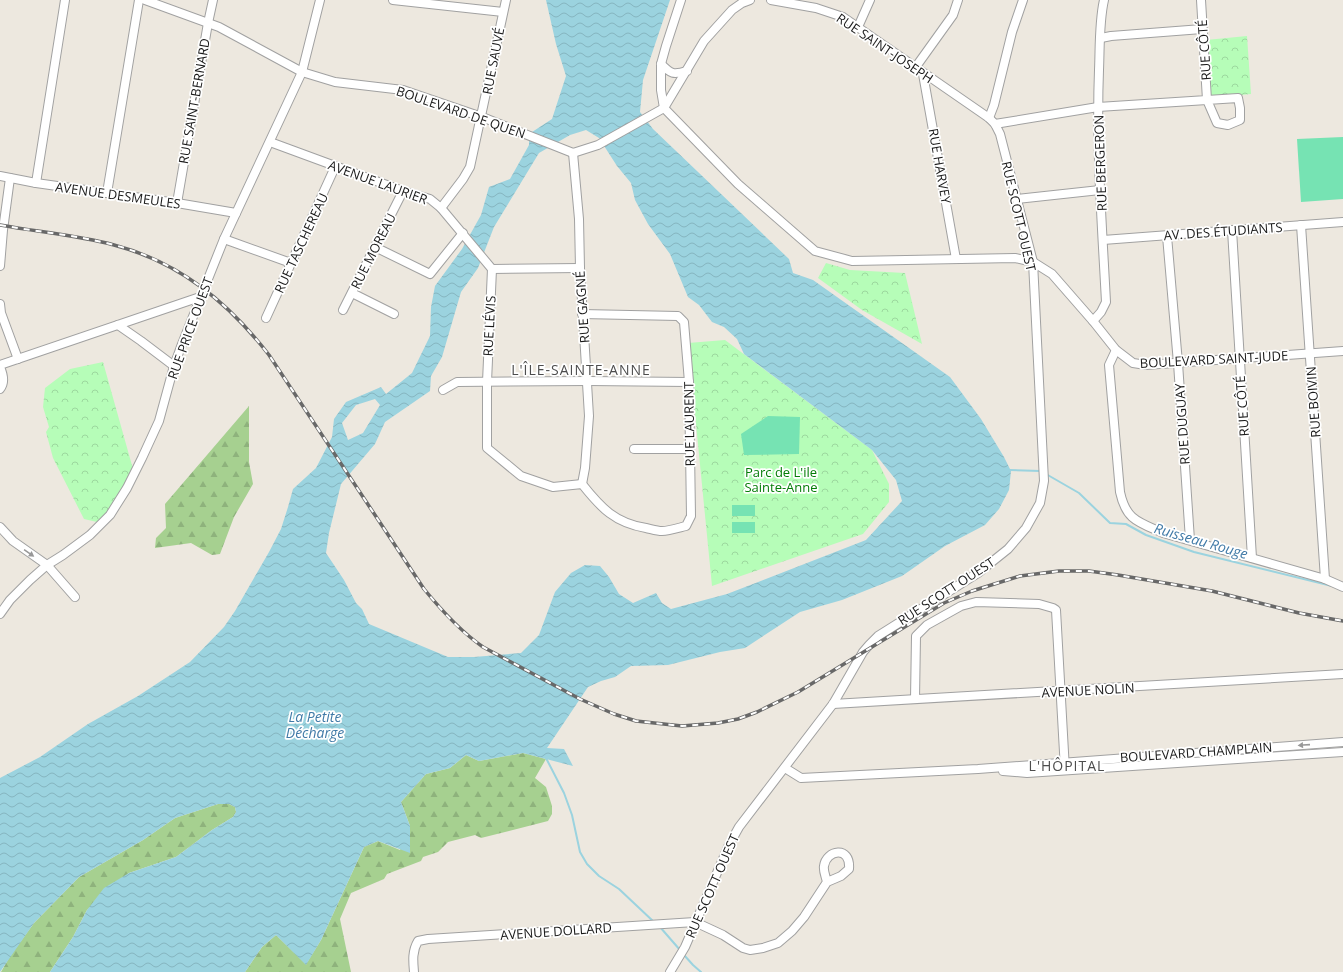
<svg xmlns="http://www.w3.org/2000/svg" width="1343" height="972" font-family="'Open Sans',sans-serif">
<defs>
<pattern id="forest-firs" width="22" height="20" patternUnits="userSpaceOnUse"><rect width="22" height="20" fill="#a6d090"/><path d="M5 1l3.5 6h-7zM16 11l3.5 6h-7z" fill="#8eb27c"/></pattern>
<pattern id="park-crowns" width="20" height="18" patternUnits="userSpaceOnUse"><rect width="20" height="18" fill="#b6fdb8"/><path d="M2 6a3 3 0 1 1 6 0M12 15a3 3 0 1 1 6 0" fill="none" stroke="#9cd89e"/></pattern>
<pattern id="water-waves" width="16" height="10" patternUnits="userSpaceOnUse"><rect width="16" height="10" fill="#9bd3df"/><path d="M0 5q4-4 8 0t8 0" fill="none" stroke="#85b5bf"/></pattern>
</defs>
<rect width="100%" height="100%" fill="#ede8df"/>
<g fill="url(#forest-firs)">
<polygon points="249,406 249,462 253,484 234,517 220,554 212,555 191,543 155,548 156,538 166,528 165,504"/>
<polygon points="523,753 546,759 535,778 546,787 552,806 552,814 548,821 481,838 475,835 448,842 438,852 423,857 421,861 387,874 384,879 351,893 340,919 351,972 245,972 262,947 276,935 306,964 321,940 364,847 378,841 400,850 410,826 401,802 426,774 450,768 466,755 479,761"/>
<polygon points="218,804 229,804 235,807 236,812 233,817 212,830 176,857 129,873 87,910 73,937 50,972 1,972 10,956 34,923 79,877 143,840 175,818"/>
</g>
<g fill="url(#park-crowns)">
<polygon points="1247,36 1251,94 1209,98 1206,40"/>
<polygon points="826,263 850,270 905,273 922,344 862,310 818,278"/>
<polygon points="725,340 872,450 889,484 889,502 863,534 712,586 688,343"/>
<polygon points="103,362 133,469 113,506 97,522 84,519 53,458 46,432 49,427 43,407 45,388 70,369"/>
</g>
<g fill="#76e3b3">
<polygon points="1343,137 1343,199 1301,202 1297,139"/>
<polygon points="768,416 800,417 799,454 744,455 741,434"/>
<rect x="732" y="505" width="23" height="11"/>
<rect x="732" y="522" width="23" height="11"/>
</g>
<path fill="url(#water-waves)" fill-rule="evenodd" d="M 546,0 L 670,0 L 643,80 L 640,112 L 653,129 L 789,259 L 793,273 L 813,280 L 950,377 L 981,419 L 1004,457 L 1011,471 L 1009,490 L 999,509 L 985,525 L 945,546 L 902,576 L 842,600 L 800,612 L 745,648 L 720,652 L 668,665 L 631,666 L 615,677 L 601,681 L 588,687 L 547,748 L 564,749 L 573,766 L 523,753 L 479,761 L 466,755 L 450,768 L 426,774 L 401,802 L 410,826 L 410,853 L 378,841 L 364,847 L 321,940 L 306,965 L 276,935 L 262,947 L 245,972 L 50,972 L 73,937 L 87,910 L 104,888 L 129,873 L 176,857 L 212,830 L 233,817 L 236,812 L 235,807 L 229,804 L 218,804 L 175,818 L 143,840 L 79,877 L 34,923 L 0,972 L 0,778 L 40,757 L 88,724 L 138,696 L 190,662 L 224,627 L 235,611 L 269,552 L 281,529 L 288,507 L 293,489 L 316,468 L 332,437 L 334,419 L 346,402 L 381,387 L 386,394 L 412,373 L 430,336 L 431,307 L 435,286 L 462,249 L 481,215 L 489,187 L 510,179 L 529,145 L 529,134 L 552,119 L 566,76 L 556,44 ZM 586,130 L 599,138 L 617,166 L 631,183 L 635,200 L 648,224 L 670,254 L 688,297 L 699,305 L 712,322 L 724,327 L 737,339 L 744,354 L 872,450 L 896,480 L 902,501 L 866,540 L 727,594 L 671,609 L 662,603 L 656,593 L 633,603 L 619,594 L 609,577 L 600,566 L 585,565 L 571,573 L 555,592 L 539,635 L 521,653 L 474,657 L 448,657 L 369,624 L 362,609 L 356,603 L 344,580 L 326,553 L 329,533 L 341,484 L 375,444 L 385,422 L 430,391 L 431,376 L 442,357 L 461,292 L 478,268 L 494,227 L 539,153 L 570,135 ZM 375,399 L 380,405 L 363,433 L 348,440 L 342,423 L 356,405 Z"/>
<g fill="none" stroke-linecap="round" stroke-linejoin="round">
<g stroke="#9bd3df" stroke-width="2">
<polyline points="1009,470 1040,471"/>
<polyline points="1046,474 1079,493 1110,523 1126,524 1146,535 1194,552 1332,586"/>
<polyline points="546,758 564,793 572,815 580,852 587,864 599,876 619,889 654,922"/>
<polyline points="660,927 680,950"/>
<polyline points="684,955 693,965 701,972"/>
</g>
<g stroke="#a1a1a1" stroke-width="10">
<g id="minor">
<polyline points="145,0 219,27 302,72 335,82 403,90 482,117 573,153 598,145 664,108 704,41 732,10 742,3 750,0"/>
<polyline points="393,0 503,12"/>
<polyline points="681,0 666,46 661,64 661,90 664,108 738,184 815,251 852,261 1015,258 1033,262 1052,274 1093,321 1116,350 1133,363 1146,365 1343,351"/>
<polyline points="858,27 870,0"/>
<polyline points="1101,38 1111,36 1202,29"/>
<path d="M 661,64 C 671,74 673,75 687,71"/>
<polyline points="915,68 953,15 958,0"/>
<polyline points="923,74 956,259"/>
<polyline points="989,118 994,105 1012,32 1023,0"/>
<polyline points="995,124 1098,107 1238,98 1240,108 1240,120 1228,125 1217,123 1207,100 1201,0"/>
<polyline points="270,142 403,191 430,199 441,208 492,269 580,268"/>
<polyline points="573,153 579,219 580,268 589,416 585,468 582,484"/>
<polyline points="0,176 36,183 177,203 236,213"/>
<polyline points="36,183 65,0"/>
<polyline points="107,193 139,0"/>
<polyline points="1017,199 1100,190"/>
<polyline points="177,203 208,23 213,0"/>
<polyline points="441,208 463,179 470,167 506,0"/>
<polyline points="1301,225 1325,579"/>
<polyline points="1232,230 1252,558"/>
<polyline points="1167,236 1178,363 1190,540"/>
<polyline points="224,239 291,263"/>
<polyline points="1103,240 1343,222"/>
<polyline points="375,247 430,274 463,233"/>
<polyline points="0,266 3,230 10,178"/>
<path d="M 492,269 L 487,382 L 487,448 L 521,476 L 553,487 L 582,484 C 601,508 615,523 646,528 C 651,529 657,531 662,531 C 669,531 678,528 686,526 L 691,516 L 689,382 L 684,322 L 678,316 L 582,314"/>
<polyline points="352,293 394,314"/>
<polyline points="0,304 1,313 18,359"/>
<polyline points="343,310 403,191"/>
<polyline points="266,318 335,167"/>
<path d="M 1093,321 L 1101,312 L 1106,302 C 1102,225 1096,147 1099,70 C 1100,47 1099,22 1104,0"/>
<polyline points="118,325 141,341 174,366"/>
<path d="M 1116,350 L 1109,365 L 1120,492 C 1126,520 1138,522 1163,533 L 1325,579 L 1343,587"/>
<polyline points="0,365 200,297"/>
<path d="M 0,367 C 3,374 5,383 0,389"/>
<polyline points="443,390 457,382 588,381 689,382"/>
<polyline points="634,449 690,449"/>
<polyline points="0,527 13,541 47,565 75,597"/>
<polyline points="0,614 10,600 30,580 47,565 63,555 90,535 110,515 127,488 142,458 159,421 174,366 182,344 224,239 302,72 320,0"/>
<polyline points="915,699 916,636 927,625 961,606 976,602 1039,604 1053,608 1056,610 1065,770"/>
<polyline points="833,704 1343,674"/>
<polyline points="785,768 801,778 978,769 1343,742"/>
<polyline points="1003,771 1027,773 1343,752"/>
<path d="M 414,972 C 413,961 412,951 418,941 L 428,939 L 695,922 L 723,935 L 743,948 L 750,950 L 763,948 L 778,943 L 792,931 L 804,917 L 827,882 L 841,876 L 849,869 C 851,845 826,850 824,866 C 823,871 826,877 827,882"/>
<polyline points="670,972 685,947 729,845 739,827 833,704 863,652 869,645 878,636 978,573 1008,549 1026,528 1040,503 1044,481 1033,262 1000,134 995,124 989,118 843,17 816,8 771,0"/>
</g>
</g>
<use href="#minor" stroke="#fff" stroke-width="8"/>
<g stroke="#686868" stroke-width="3.5">
<path id="rail" d="M 0,225 C 38,232 77,235 114,245 C 179,262 228,302 269,355 L 424,589 C 442,611 460,631 483,647 L 580,699 L 614,714 L 636,721 L 682,726 L 718,723 L 738,719 L 757,712 L 798,692 L 944,603 L 972,591 L 1020,576 L 1059,571 L 1089,571 L 1118,575 L 1212,591 L 1299,613 L 1343,621"/>
</g>
<use href="#rail" stroke="#fff" stroke-width="2" stroke-dasharray="6" stroke-linecap="butt"/>
</g>
<defs><path id="oneway-solid" d="M-6-.8H1V-3.2L6.5 0L1 3.2V.8H-6Z"/></defs>
<g fill="#989898">
<use href="#oneway-solid" transform="translate(29 553) rotate(35)"/>
<use href="#oneway-solid" transform="translate(1304 745) rotate(176)"/>
</g>
<g text-anchor="middle" stroke-width="3.5" stroke-linejoin="round" paint-order="stroke">
<g font-size="13" fill="#1a1a1a" stroke="#fff">
<text transform="translate(885 48) rotate(34)" y="5">RUE SAINT-JOSEPH</text>
<text transform="translate(1204 50) rotate(-94)" y="5">RUE CÔTÉ</text>
<text transform="translate(493 61) rotate(-79)" y="5">RUE SAUVÉ</text>
<text transform="translate(194 101) rotate(-80)" y="5">RUE SAINT-BERNARD</text>
<text transform="translate(461 112) rotate(19)" y="5">BOULEVARD DE QUEN</text>
<text transform="translate(1100 163) rotate(-92)" y="5">RUE BERGERON</text>
<text transform="translate(940 166) rotate(80)" y="5">RUE HARVEY</text>
<text transform="translate(378 182) rotate(20)" y="5">AVENUE LAURIER</text>
<text transform="translate(118 195) rotate(8)" y="5">AVENUE DESMEULES</text>
<text transform="translate(1019 216) rotate(77)" y="5">RUE SCOTT OUEST</text>
<text transform="translate(1223 231) rotate(-4)" y="5">AV. DES ÉTUDIANTS</text>
<text transform="translate(301 243) rotate(-65)" y="5">RUE TASCHEREAU</text>
<text transform="translate(373 251) rotate(-63)" y="5">RUE MOREAU</text>
<text transform="translate(582 307) rotate(-94)" y="5">RUE GAGNÉ</text>
<text transform="translate(489 326) rotate(-87)" y="5">RUE LÉVIS</text>
<text transform="translate(190 328) rotate(-70)" y="5">RUE PRICE OUEST</text>
<text transform="translate(1214 359) rotate(-3)" y="5">BOULEVARD SAINT-JUDE</text>
<text transform="translate(1313 402) rotate(-94)" y="5">RUE BOIVIN</text>
<text transform="translate(1242 406) rotate(-94)" y="5">RUE CÔTÉ</text>
<text transform="translate(689 424) rotate(-91)" y="5">RUE LAURENT</text>
<text transform="translate(1182 424) rotate(-94)" y="5">RUE DUGUAY</text>
<text transform="translate(946 591) rotate(-33)" y="5">RUE SCOTT OUEST</text>
<text transform="translate(1088 690) rotate(-3)" y="5">AVENUE NOLIN</text>
<text transform="translate(1196 752) rotate(-4)" y="5">BOULEVARD CHAMPLAIN</text>
<text transform="translate(712 886) rotate(-66)" y="5">RUE SCOTT OUEST</text>
<text transform="translate(556 931) rotate(-4)" y="5">AVENUE DOLLARD</text>
</g>
<g font-size="13" fill="#047d07" stroke="#fff">
<text x="781" y="477">Parc de L'ile<tspan x="781" dy="15">Sainte-Anne</tspan></text>
</g>
<g font-size="14" letter-spacing="1" fill="#4d4d4d" stroke="#fff">
<text x="581" y="375">L'ÎLE-SAINTE-ANNE</text>
<text x="1067" y="771">L'HÔPITAL</text>
</g>
<g font-size="14" font-style="italic" fill="#407aa7" stroke="#fff">
<text transform="translate(1201 541) rotate(16)" y="5">Ruisseau Rouge</text>
<text x="315" y="722">La Petite<tspan x="315" dy="16">Décharge</tspan></text>
</g>
</g>
</svg>
